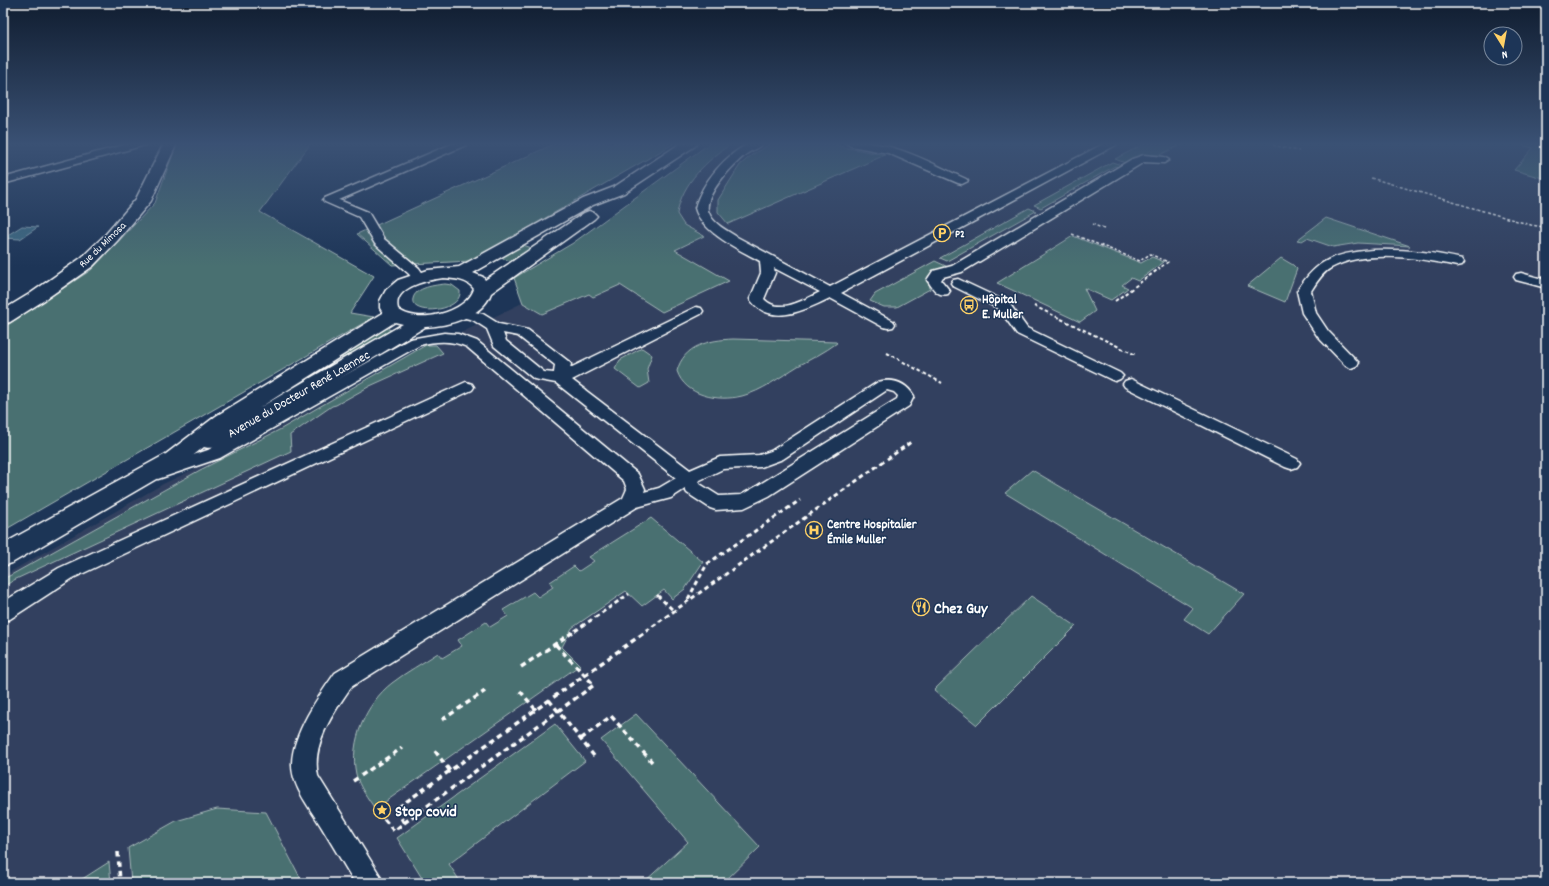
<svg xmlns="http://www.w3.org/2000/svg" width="1549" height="886" font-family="Dekko,sans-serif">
<rect width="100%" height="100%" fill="#1d3557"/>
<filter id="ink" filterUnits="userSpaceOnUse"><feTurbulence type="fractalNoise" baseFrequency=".025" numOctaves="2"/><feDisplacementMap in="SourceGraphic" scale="8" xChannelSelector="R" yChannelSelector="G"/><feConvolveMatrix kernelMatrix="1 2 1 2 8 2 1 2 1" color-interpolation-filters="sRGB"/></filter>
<g filter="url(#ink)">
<polygon fill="#31415e" points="712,143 1546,143 1546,883 3,883 3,576 163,484 260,438 426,345 436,345 522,303 514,278 573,243"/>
<g fill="#4a6f71" stroke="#a4b7b8">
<polygon points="177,143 311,143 260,212 374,276 350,313 374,317 3,531 3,328 91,270 155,203"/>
<polygon points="556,143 675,143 471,261 392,265 357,234"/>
<path d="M 710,143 L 732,143 C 707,161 682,182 677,214 L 684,225 L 704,236 L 675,250 L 729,281 L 662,312 L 620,285 L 593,297 L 589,294 L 542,314 L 523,303 L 514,278 L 573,243 Z"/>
<polygon points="772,143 830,143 843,147 885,155 728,224 718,212 718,200 740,165 753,154"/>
<polygon points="1146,143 1186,143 1159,155 1145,155 1129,160 1128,164 1115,159"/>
<polygon points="1515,143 1546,143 1546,179 1514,170 1533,148"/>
<polygon points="1112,162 1125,166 1122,168 1115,166 1041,208 1034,205"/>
<polygon points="1029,208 1036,211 947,261 940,258"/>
<polygon points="1326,218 1410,246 1358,243 1333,247 1307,238 1302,241 1297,240"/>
<polygon points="1073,236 1141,263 1152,257 1164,262 1138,281 1131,278 1122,285 1128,288 1111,300 1084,288 1095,311 1080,322 997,283"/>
<polygon points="523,245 532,248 510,261 501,258"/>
<polygon points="1281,258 1293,265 1297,269 1285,302 1247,286"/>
<polygon points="935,261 948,267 936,270 928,276 930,289 897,307 884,307 870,301 875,294"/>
<path d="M 445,284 L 452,285 L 460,291 C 462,308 428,314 417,307 C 414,305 412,302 413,299 C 415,287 436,285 445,284 Z"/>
<polygon points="386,328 391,330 346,357 341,358 342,354"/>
<path d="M 733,339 L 836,342 L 837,343 C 825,352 811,359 798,366 C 780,377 762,391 742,396 C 718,402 685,396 677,371 C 684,345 709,340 733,339 Z"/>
<polygon points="426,345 436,345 443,353 370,386 336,405 332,406 290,435 291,451 14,580 3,587 3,579 11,575 200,470 281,429"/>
<polygon points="642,348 652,355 647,369 649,383 640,388 615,369 620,360"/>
<polygon points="1032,470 1244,594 1208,634 1184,619 1193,608 1005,493"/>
<path d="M 651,518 L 703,562 L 685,589 L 672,599 L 664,590 L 642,606 L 626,591 L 572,628 L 562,647 L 580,665 L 375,809 C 368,798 359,787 356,774 C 349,742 366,703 392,683 C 406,672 423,663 438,653 L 442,658 L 462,646 L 458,640 L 486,622 L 490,627 L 508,616 L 503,610 L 533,592 L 538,597 L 553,587 L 550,582 L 574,566 L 579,571 L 594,561 L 589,557 Z"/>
<polygon points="1031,596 1076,626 977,725 934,690"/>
<polygon points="636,714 760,847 723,883 643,883 688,842 601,740"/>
<polygon points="555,724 585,761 449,864 461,883 425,883 397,838"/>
<polygon points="217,809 266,812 303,883 131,883 128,848 176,821"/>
<polygon points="109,862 111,883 76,883"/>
</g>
<polygon fill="#3d6981" stroke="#8ba5b3" points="22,226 38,227 20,239 3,238"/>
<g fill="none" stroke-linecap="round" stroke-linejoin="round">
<g stroke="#fff" stroke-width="3">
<g id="service">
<polygon points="131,143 146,143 145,145 3,184 3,178"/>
<polygon points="454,143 467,143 466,145 339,200 368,212 384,239 419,268 426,278 424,281 414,281 409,274 375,244 359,217 325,202 323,200 325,198"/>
<path d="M 750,143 L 763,143 C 759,148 751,150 745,155 C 733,165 701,197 709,213 C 713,224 728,231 737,237 L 830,287 L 1105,143 L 1117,143 L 1116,145 L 841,293 L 893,321 L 895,324 L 893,327 L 888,328 L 883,327 L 830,298 C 805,310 770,328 750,299 L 761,273 L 760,261 C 740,250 701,232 695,208 C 702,182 726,154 750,143 ZM 774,268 L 820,292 C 804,300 779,315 764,299 L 775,273 Z"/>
<path d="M 846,143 C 888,138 928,162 966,179 L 968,181 L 962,184 L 958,183 L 888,153 L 851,146 Z"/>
<path d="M 1144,155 L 1164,157 L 1169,160 L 1164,163 L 1144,162 L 962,272 L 943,277 L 941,280 L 950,291 L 948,294 C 937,297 933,288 927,280 L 933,271 L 952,266 L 1132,159 Z"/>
<path d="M 1372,250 C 1402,249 1432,252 1462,259 L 1464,262 L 1462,265 L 1457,266 C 1420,258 1365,249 1331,268 C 1322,273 1316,283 1311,291 L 1316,313 L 1328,331 L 1359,363 L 1356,366 L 1351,368 L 1346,366 L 1318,337 L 1302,313 L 1297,291 C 1318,258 1335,254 1372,250 Z"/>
<polygon points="1521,273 1546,280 1546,288 1516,280 1514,277 1516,274"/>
<polygon points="958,279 1009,303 1027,328 1120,373 1123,376 1120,379 1115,381 1110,379 1017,334 999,309 953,286 951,283 953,280"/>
<path d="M 696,307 L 701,308 L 703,311 L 701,314 L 572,380 L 690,470 L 720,457 L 759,455 L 771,451 L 878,382 C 894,378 906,383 914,396 L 909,406 L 769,496 L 744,508 L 716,510 L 710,508 L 687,493 L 685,489 L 671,498 L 637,507 L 351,687 C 334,712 311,744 318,776 L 379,874 L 383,883 L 355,883 C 344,865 333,846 322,828 C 311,809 291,786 292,763 C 293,733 318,697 335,673 L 623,498 L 627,489 L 624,481 L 467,347 C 451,340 437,341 420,345 L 220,458 L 158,479 L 152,477 L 149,473 L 152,469 L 208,450 L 311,394 L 410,339 L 444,333 L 458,334 L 477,341 L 638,474 L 645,489 L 644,492 L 659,488 L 676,478 L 556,383 L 534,379 L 494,346 L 487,329 L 473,320 L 458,316 L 456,313 L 458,310 L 463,309 L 483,314 L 499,324 L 528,330 L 568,361 L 571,364 L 570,368 ZM 503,333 L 518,336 L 555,365 L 554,373 L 544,372 L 506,341 ZM 887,390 L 894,392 L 898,396 L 897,399 L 757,486 L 741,495 L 719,496 L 700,484 L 698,481 L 723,469 L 761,467 L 783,459 Z"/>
<polygon points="1131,379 1297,459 1300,463 1297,467 1291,469 1285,467 1125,387 1123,384 1125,381"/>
<polygon points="466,382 472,384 474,387 472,390 73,578 10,619 3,621 3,602 59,568"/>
</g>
</g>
<g stroke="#fff" stroke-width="3">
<polygon id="minor" points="164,143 177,143 151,201 117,241 93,266 43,301 10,322 3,324 3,310 31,293 81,258 105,235 136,199"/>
</g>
<g stroke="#fff" stroke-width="3">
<path id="secondary" d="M 681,143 L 697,143 L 695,146 L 624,193 L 593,205 L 473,273 L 483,277 L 485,280 L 584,213 L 589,211 L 594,213 L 597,216 L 594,219 L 491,293 C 483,317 448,326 425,327 L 248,434 C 234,440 219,451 204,447 L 182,464 L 12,563 L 3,566 L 3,544 L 166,454 L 216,416 L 383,313 L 380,308 L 380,301 L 386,290 L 398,280 L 428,270 L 459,267 L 583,199 L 614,187 ZM 443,278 C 455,279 467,279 474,289 C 466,313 417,325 398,309 C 392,287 428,280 443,278 ZM 395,322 L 403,324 L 259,408 Z"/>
</g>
<g stroke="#fff" stroke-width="1.5" stroke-dasharray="3 2" stroke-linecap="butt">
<polyline points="1273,145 1299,151"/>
<polyline points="1371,178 1531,225 1543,227"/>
<polyline points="1092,224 1104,229"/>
<polyline points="1072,234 1140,261 1150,254 1168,262 1158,269"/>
</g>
<g stroke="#fff" stroke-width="2" stroke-dasharray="3.5 2.5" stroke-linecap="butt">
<polyline points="1115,301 1160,268"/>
<polyline points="1034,306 1136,355"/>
<polyline points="887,353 942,383"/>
</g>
<g stroke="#fff" stroke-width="3" stroke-dasharray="4.5 3.5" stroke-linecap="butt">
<polyline points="657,595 674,611"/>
<polyline points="688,599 707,564 800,500"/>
<polyline points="575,631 629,594"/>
<polyline points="646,631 911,442"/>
</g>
<g stroke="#fff" stroke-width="3.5" stroke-dasharray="5.5 4" stroke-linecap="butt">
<polyline points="521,667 576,630"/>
<polyline points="520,691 536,710"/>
<polyline points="549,700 594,756"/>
<polyline points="442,720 485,691"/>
<polyline points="581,739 611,716 652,762"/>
<polyline points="435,751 450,771"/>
<polyline points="353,781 402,748"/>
<polyline points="384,819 394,831 404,823 396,809 648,630"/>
<polyline points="404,823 594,685 555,644"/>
<polyline points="118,852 120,883"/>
</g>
<use href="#service" fill="#1d3557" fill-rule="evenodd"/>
<use href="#minor" fill="#1d3557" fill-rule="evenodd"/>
<use href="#secondary" fill="#1d3557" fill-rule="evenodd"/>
</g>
</g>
<linearGradient id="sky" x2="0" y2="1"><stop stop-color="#101d30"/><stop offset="0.54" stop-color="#3a5174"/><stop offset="1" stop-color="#3a5174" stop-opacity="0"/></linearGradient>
<rect width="1549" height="267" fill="url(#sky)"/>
<defs>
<g id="parking-ring" transform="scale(0.9)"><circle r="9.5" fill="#1d3557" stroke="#ffd166" stroke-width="1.5"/><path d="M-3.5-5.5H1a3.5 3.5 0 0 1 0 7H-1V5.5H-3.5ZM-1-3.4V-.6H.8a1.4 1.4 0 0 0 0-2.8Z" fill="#ffd166"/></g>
<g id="bus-ring" transform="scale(0.9)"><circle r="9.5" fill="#1d3557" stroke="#ffd166" stroke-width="1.5"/><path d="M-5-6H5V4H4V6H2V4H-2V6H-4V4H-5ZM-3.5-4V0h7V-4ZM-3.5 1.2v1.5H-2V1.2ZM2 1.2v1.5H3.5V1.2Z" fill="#ffd166"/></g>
<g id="hospital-ring" transform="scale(0.9)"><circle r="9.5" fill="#1d3557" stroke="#ffd166" stroke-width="1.5"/><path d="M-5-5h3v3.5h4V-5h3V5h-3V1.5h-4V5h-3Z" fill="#ffd166"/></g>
<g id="restaurant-ring" transform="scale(0.9)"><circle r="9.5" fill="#1d3557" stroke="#ffd166" stroke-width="1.5"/><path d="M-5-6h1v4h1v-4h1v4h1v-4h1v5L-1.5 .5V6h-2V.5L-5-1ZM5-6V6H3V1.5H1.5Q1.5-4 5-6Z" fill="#ffd166"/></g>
<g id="sight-ring" transform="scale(0.9)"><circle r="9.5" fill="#1d3557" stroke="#ffd166" stroke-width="1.5"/><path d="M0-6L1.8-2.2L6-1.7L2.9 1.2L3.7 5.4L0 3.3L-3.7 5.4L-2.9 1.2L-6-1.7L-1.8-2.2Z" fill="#ffd166"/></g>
</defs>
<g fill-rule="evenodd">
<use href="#parking-ring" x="942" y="233"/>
<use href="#bus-ring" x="969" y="305"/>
<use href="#hospital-ring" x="814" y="530"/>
<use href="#restaurant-ring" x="921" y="607"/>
<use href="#sight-ring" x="382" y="810"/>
</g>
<g text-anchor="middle" stroke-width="3" stroke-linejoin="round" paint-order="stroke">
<g font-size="11" font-weight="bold" fill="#fff" stroke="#1d3557" text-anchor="start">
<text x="955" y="237">P2</text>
</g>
<g font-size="11" fill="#fff" stroke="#1d3557">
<text transform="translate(102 244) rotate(-44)" y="4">Rue du Mimosa</text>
</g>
<g font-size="13" font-weight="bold" fill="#fff" stroke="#1d3557" text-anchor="start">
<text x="982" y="303">Hôpital<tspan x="982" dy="15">E. Muller</tspan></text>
<text x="827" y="528">Centre Hospitalier<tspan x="827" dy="15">Émile Muller</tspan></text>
</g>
<g font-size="13" fill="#fff" stroke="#1d3557">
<text transform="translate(298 393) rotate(-30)" y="5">Avenue du Docteur René Laennec</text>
</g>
<g font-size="16" font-weight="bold" fill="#fff" stroke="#1d3557" text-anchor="start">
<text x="934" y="613">Chez Guy</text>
<text x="395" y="816">Stop covid</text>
</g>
</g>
<rect width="1549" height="886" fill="none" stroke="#1d3557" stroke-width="16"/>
<rect x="8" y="8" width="1533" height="870" fill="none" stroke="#fff" stroke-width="1.5" filter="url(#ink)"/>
<g transform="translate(1503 46) rotate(169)"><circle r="19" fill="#1d3557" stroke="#77869a"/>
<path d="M0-3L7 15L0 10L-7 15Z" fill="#ffd166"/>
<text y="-6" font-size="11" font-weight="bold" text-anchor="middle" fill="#ffffff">N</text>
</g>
</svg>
